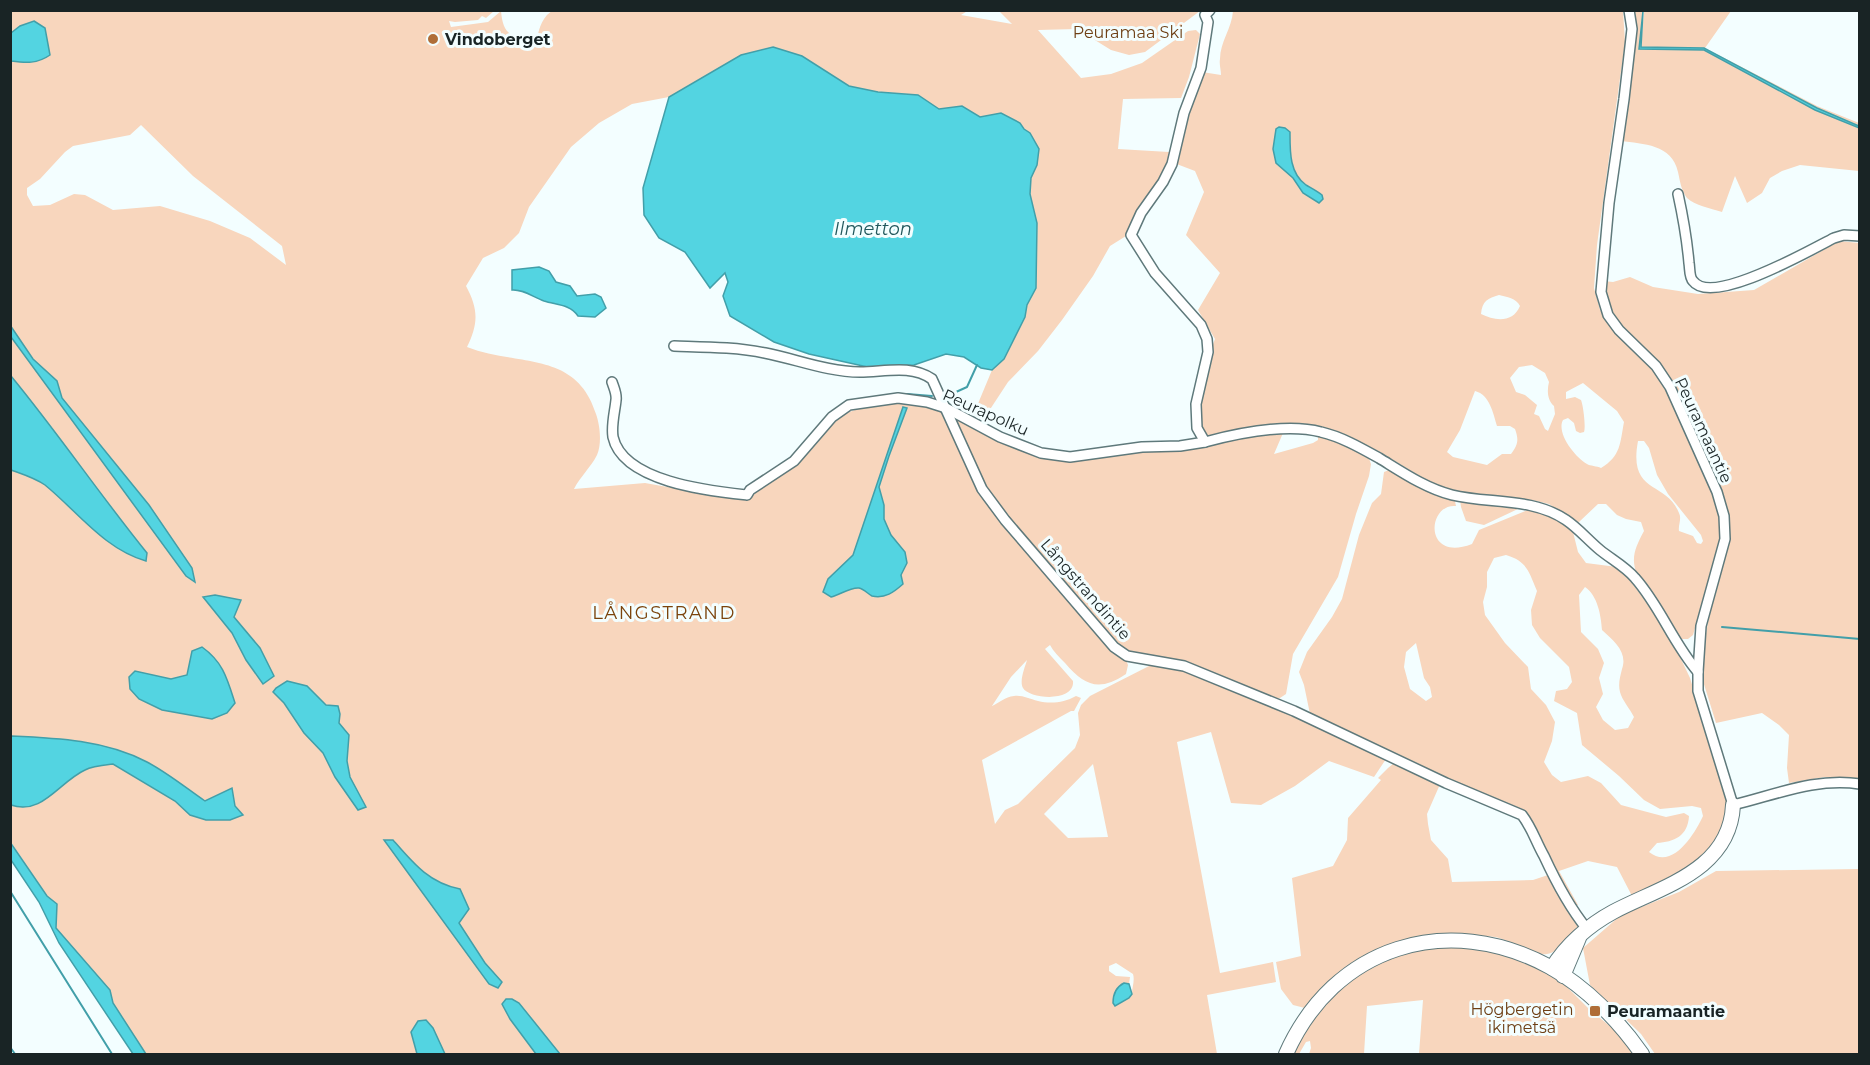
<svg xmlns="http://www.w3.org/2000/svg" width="1870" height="1065" font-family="Montserrat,sans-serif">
<rect width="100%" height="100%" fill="#f3feff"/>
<g fill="#f8d6bd" fill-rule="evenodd">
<path d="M 554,10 L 969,10 L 961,15 L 1012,24 L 999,11 L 1200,11 L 1145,52 L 1129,55 L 1111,50 L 1077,29 L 1038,30 L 1081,78 L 1111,74 L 1142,63 L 1188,31 L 1196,30 L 1200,34 L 1189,77 L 1181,98 L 1123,99 L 1118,149 L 1169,152 L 1167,166 L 1126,236 L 1110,246 L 1093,276 L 1062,320 L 1038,351 L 1008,382 L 987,414 L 979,418 L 977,406 L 992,370 L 1004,359 L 1025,317 L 1027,305 L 1036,288 L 1037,223 L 1030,194 L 1031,178 L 1037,165 L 1039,149 L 1030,133 L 1024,129 L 1020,123 L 1001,114 L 980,117 L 962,106 L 939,109 L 918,95 L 878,92 L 849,86 L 802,56 L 702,79 L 669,97 L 632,104 L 599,123 L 571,147 L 529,207 L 519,233 L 504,248 L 483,258 L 466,286 C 479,310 478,324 467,347 C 518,367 576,350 596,414 C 600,425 602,444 597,455 C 591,467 580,477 574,489 L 645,483 L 740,500 L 748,500 C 763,483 786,472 803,458 C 815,448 822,434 833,423 C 856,400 914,398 943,410 C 978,425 1009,450 1047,457 L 1190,449 L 1249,434 L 1283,433 L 1274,454 L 1313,443 L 1318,440 L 1318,433 L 1367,453 L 1371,464 L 1369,476 L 1356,514 L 1338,577 L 1293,654 L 1286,694 L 1280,698 L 1273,699 L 1178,660 L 1157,658 L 1126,660 L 1128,665 L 1126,674 C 1099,692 1085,686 1065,663 C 1059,657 1053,651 1050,645 L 1045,649 L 1073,681 C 1075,703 1029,699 1023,688 C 1019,681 1025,667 1027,660 L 1011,677 L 992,706 C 999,703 1005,697 1014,696 C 1023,695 1029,699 1038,701 C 1050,704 1064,703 1076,696 L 1081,698 L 1074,711 L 1071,711 L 982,760 L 995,824 L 1005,810 L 1018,804 L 1075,748 L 1080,735 L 1078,713 L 1081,705 L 1090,696 L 1153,664 L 1181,669 L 1292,712 L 1386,759 L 1374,777 L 1329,761 L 1295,786 L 1261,805 L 1231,803 L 1211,732 L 1177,742 L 1220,973 L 1273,962 L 1276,982 L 1207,995 L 1217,1054 L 146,1054 L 113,1003 L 110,990 L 56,928 L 57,904 L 47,896 L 11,842 L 10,11 L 494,11 L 486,18 L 482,16 L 478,20 L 455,22 L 449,21 L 451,27 L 488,22 L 501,11 C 503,34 510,36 531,41 L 537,39 C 539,28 543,15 554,10 ZM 141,125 L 193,176 L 282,246 L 286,265 L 250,238 L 210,221 L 160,206 L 113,210 L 85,195 L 74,194 L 50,205 L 33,206 L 27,195 L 27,188 L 40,179 L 65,152 L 73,146 L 130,135 ZM 1093,764 L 1108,837 L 1068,838 L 1044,814 ZM 1116,963 L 1133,974 C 1135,981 1132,987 1132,994 L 1129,998 L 1115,1006 L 1124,983 L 1129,984 L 1130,977 L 1116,976 L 1109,971 L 1109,966 Z"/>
<path d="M 1233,11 L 1623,11 L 1625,42 L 1597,245 L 1594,288 L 1600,310 L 1616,332 L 1655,371 L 1663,383 L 1712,490 L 1720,518 L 1721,539 L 1693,635 L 1688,639 L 1682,639 L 1675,631 L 1637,574 C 1630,558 1636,546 1644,531 L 1641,522 L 1626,519 L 1617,515 L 1606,504 L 1598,504 L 1579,522 L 1573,521 L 1549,504 L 1532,500 L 1489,497 L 1458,492 L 1431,483 L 1380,452 L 1352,438 L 1308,424 L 1251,427 L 1209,438 C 1188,413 1204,366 1215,339 L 1198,310 L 1220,273 L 1186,235 L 1204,192 L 1195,171 L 1174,163 L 1202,72 L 1221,75 C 1221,70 1219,64 1220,59 C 1220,42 1232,28 1233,11 ZM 1499,295 C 1507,297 1516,298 1520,306 C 1513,323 1495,321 1481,314 C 1482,301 1488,298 1499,295 ZM 1532,365 L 1545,373 L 1549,382 C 1547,390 1547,400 1554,406 L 1555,414 L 1548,431 L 1545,429 L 1539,416 L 1534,414 L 1537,405 L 1525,395 L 1516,392 L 1510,378 L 1519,367 ZM 1583,383 L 1617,411 L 1624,422 C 1620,443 1621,456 1601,468 C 1597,466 1590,466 1587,464 C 1575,457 1556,433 1563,420 L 1568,418 L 1574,423 L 1576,431 L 1580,433 L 1584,432 C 1586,427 1583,404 1581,400 L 1575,397 L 1566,399 L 1566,392 ZM 1475,391 C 1490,395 1493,413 1497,426 L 1510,426 L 1515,429 C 1519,440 1518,445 1511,454 L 1502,454 L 1487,465 L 1453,457 L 1447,452 L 1460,430 ZM 1638,441 L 1644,441 L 1649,448 L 1657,475 L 1668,494 L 1701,535 L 1703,541 L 1701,544 L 1697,543 L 1693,536 L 1679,531 C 1678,525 1682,519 1679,513 C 1666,480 1628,495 1638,441 Z"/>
<path d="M 1632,11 L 1643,11 L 1639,49 L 1704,50 L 1815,110 L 1859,128 L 1859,171 L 1800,165 L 1782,171 L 1770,178 L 1762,193 L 1747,203 L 1735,176 L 1722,212 C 1712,209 1694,205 1687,198 C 1681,190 1680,181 1678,172 C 1672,144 1643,144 1621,141 Z"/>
<polygon points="1644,11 1731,11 1705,48 1817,106 1859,123 1859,126 1817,108 1705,48 1641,47"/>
<polygon points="1839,241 1859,243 1859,783 1825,777 1789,783 1787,768 1789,735 1779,725 1762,713 1716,723 1703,681 1702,656 1712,600 1728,541 1722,492 1670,380 1656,359 1622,326 1612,312 1607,300 1603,281 1613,282 1630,277 1653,287 1698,294 1754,290"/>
<path d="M 1389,470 L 1395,471 L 1454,497 L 1456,506 C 1427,503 1423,563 1472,544 L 1479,530 L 1530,509 L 1549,514 L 1572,528 L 1578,552 L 1586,563 L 1617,567 L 1629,579 L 1650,607 L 1673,642 L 1690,678 L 1725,790 C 1731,826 1712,853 1684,873 C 1669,883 1648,889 1632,896 L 1617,867 L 1588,861 L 1559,871 L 1578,905 L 1574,906 L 1550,864 L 1539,833 L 1528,816 L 1513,806 L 1462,785 L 1310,714 L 1304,685 L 1299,672 L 1307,652 L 1332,617 L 1342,599 L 1359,535 L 1372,503 L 1381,494 L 1384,472 ZM 1506,555 C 1527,561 1529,572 1537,591 L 1531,610 L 1532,625 L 1540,638 L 1569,667 L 1572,682 L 1567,689 L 1556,691 L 1554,701 L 1577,713 L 1582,745 L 1619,776 L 1644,800 L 1660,809 L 1692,806 L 1701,808 L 1703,816 C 1695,833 1673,871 1649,852 L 1657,843 C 1674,842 1688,836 1689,816 L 1684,813 L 1666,817 L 1621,805 L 1601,783 L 1588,776 L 1561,782 L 1552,775 L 1544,762 L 1552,741 L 1555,722 L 1546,705 L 1531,689 L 1528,667 L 1505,643 L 1485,615 L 1483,602 L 1487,587 L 1487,572 L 1494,558 ZM 1585,587 C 1598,596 1601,616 1602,630 C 1614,641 1628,652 1622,669 C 1620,677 1618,684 1620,692 C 1622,700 1630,709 1634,717 L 1628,728 L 1615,730 L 1603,720 L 1596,707 L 1603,694 L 1599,678 L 1604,663 L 1598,649 L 1581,632 L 1579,595 ZM 1416,643 L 1424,678 L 1430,687 L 1432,697 L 1426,701 L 1410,689 L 1404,667 L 1406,652 Z"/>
<polygon points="1460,500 1520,508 1484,525 1466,521 1461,507"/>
<path d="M 1394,763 L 1441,782 L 1427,814 L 1428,824 L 1431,840 L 1448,859 L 1452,882 L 1533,880 L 1551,874 L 1578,923 L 1578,926 C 1572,936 1559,952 1547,954 C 1534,956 1510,940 1495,937 C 1483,935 1470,936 1458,936 C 1387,935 1353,961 1305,1008 L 1293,1005 L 1281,989 L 1276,962 L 1301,956 L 1292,878 L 1333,866 L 1347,840 L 1348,818 L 1381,780 L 1378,778 L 1388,768 Z"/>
<polygon points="1859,869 1859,1054 1655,1054 1641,1034 1590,985 1583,948 1621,915 1679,892 1716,871"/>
<polygon points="1413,948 1485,948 1538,967 1565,985 1589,1009 1628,1041 1637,1054 1419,1054 1423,1000 1367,1006 1364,1054 1309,1054 1311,1048 1310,1041 1306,1042 1299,1054 1292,1054 1317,1011 1345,983 1377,962"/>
</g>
<g fill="#53d4e1" stroke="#429fa9" stroke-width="1.5">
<polygon points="1643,11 1641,47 1704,48 1817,108 1859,126 1859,128 1815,110 1704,50 1639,49"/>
<path d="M 34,21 L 45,28 L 50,55 C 37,64 26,63 11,61 L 11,33 L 20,26 Z"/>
<polygon points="773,47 802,56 849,86 878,92 918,95 939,109 962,106 980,117 1001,113 1020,123 1024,129 1030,133 1039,149 1037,165 1031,178 1030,194 1037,223 1036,288 1027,305 1025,317 1004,359 992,370 981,368 964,357 946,354 914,365 872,368 809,354 774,342 730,316 723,296 728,282 725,273 710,288 685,252 659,238 644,215 643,188 669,97 741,55"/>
<path d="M 1279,127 L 1285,128 L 1290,132 C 1290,150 1289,173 1306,185 C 1311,188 1317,191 1322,195 L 1323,199 L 1319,203 L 1303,193 L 1293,178 L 1276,163 L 1273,149 L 1276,129 Z"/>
<path d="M 539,267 L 549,271 L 556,282 L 570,286 L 577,296 L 595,294 L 601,297 L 606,308 L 595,317 L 578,316 C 570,304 556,305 544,301 C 533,297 523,289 512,290 L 512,270 Z"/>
<polygon points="10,325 33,359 57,381 62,398 149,505 192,568 195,582 186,576 11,337"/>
<path d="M 11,376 C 58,433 100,495 147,553 L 146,561 C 104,549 77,511 45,485 C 35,478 22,474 11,470 Z"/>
<path d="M 903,407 L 907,408 L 889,456 L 879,487 L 884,505 L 884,519 L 891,535 L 905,552 L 907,563 L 901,575 L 903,584 C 894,592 885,599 872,596 C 868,594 864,589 859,588 C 850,587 840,595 831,597 L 823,592 L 828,579 L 853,555 Z"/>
<polygon points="215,595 241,600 234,617 260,648 274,676 263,684 246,660 232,633 203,597"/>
<path d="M 202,647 C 223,662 227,678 235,703 L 227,713 L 212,719 L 162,710 L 139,699 L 130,689 L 129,677 L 135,671 L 171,679 L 187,675 L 192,651 Z"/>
<polygon points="287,681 307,686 326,705 338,706 340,714 339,723 349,735 347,761 350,777 366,807 358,810 335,777 323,753 304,733 284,703 273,692 276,688"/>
<path d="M 11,736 C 57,738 105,740 147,762 C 168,773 186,788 205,801 L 232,788 L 235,806 L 243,815 L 230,820 L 206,820 L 190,815 L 175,801 L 113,764 C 104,765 92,766 85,770 C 59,782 42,816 11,805 Z"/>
<path d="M 384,840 L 393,840 C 413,863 429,883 460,889 L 469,909 L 459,923 L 485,963 L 502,982 L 498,988 L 489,984 Z"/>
<polygon points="10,842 47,896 57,904 56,928 110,990 113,1003 146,1054 133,1054 59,943 39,902 11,860"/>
<path d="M 1124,983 L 1129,984 L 1132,994 L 1129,998 L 1115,1006 L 1113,1003 C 1113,994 1116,987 1124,983 Z"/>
<polygon points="506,999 512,999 519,1003 560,1054 536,1054 510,1019 502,1004"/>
<polygon points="426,1020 433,1028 445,1054 417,1054 411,1032 418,1021"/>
</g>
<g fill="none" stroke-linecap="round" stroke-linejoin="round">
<g stroke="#429fa9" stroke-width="2">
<polyline points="907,394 932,396"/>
<polyline points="945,397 967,387 977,365"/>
<polyline points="1722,627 1860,639"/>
<polyline points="10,891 112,1054"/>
<polyline points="10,1047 15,1054"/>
</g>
<g stroke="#5f797b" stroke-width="12">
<g id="street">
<path d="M 1210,10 L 1205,15 L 1208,22 L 1201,68 L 1184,113 L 1172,164 L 1163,182 L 1141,213 L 1131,235 L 1155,273 L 1201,325 L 1207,339 L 1208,352 L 1196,404 L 1197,428 L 1205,442 C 1239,433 1287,423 1321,432 C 1342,437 1361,448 1379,458 C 1402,472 1425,488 1452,495 C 1489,504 1532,497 1566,520 C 1578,528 1588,540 1600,550 C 1611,559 1626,567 1635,578 C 1660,606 1673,643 1698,672"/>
<path d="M 1629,10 L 1632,29 L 1624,99 L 1609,203 L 1601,292 L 1608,315 L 1619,330 L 1656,366 L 1670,387 L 1717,492 L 1724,516 L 1725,539 L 1701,626 L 1698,672 L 1698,691 L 1733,805 C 1775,795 1816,777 1860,784"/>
<path d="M 1678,194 C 1683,217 1687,240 1689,263 C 1690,268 1689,277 1693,281 C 1712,307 1812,249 1834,238 L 1844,235 L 1860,236"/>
<path d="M 674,346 C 704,347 736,347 765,353 C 796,359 828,372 860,372 C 884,372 911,364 932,379 L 982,489 L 1005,520 L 1114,647 L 1127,656 L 1184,666 L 1294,711 L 1446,783 L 1522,815 C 1532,828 1536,842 1544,856 C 1556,882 1569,907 1587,929"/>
<path d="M 612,382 C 614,388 617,394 616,400 C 615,411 611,425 613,437 C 623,482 710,491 747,495 L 750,490 L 794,461 L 832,417 L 849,405 L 898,398 L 927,402 L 946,408 L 1000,437 L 1041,453 L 1070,457 L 1142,447 L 1180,446 L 1205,442"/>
</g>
</g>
<g stroke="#5f797b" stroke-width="16">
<g id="secondary">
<path d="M 1552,968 C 1566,945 1589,925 1613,912 C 1660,887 1730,871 1733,805"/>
<polyline points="1563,976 1579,938"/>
<path d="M 1286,1054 C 1334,946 1447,911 1550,967 C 1586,987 1619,1021 1642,1054"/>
</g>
</g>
<use href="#street" stroke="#fff" stroke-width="9"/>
<use href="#secondary" stroke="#fff" stroke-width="14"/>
</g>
<g fill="#af6e38" stroke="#f3feff" stroke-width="2">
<circle cx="433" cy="39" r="6"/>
<rect x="1589" y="1005" width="12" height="12" rx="3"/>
</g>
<g text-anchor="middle" stroke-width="6" stroke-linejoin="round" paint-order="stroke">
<g font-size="16" fill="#6e3f14" stroke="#f3feff">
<text x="1128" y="38">Peuramaa Ski</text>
<text x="1522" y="1015">Högbergetin<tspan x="1522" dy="18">ikimetsä</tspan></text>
</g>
<g font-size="16" font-weight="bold" fill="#192425" stroke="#f3feff" text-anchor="start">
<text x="445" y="45">Vindoberget</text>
<text x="1607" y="1017">Peuramaantie</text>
</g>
<g font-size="16" fill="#192425" stroke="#f3feff">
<text transform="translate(986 412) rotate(24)" y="6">Peurapolku</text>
<text transform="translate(1704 430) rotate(65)" y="6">Peuramaantie</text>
<text transform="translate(1086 589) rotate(49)" y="6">Långstrandintie</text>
</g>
<g font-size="18" font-style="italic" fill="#21585d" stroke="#f3feff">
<text x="873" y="235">Ilmetton</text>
</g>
<g font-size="18" letter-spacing="1.5" fill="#7b430b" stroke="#f3feff">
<text x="664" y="619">LÅNGSTRAND</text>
</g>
</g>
<rect width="1870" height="1065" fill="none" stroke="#192425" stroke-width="24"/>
</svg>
